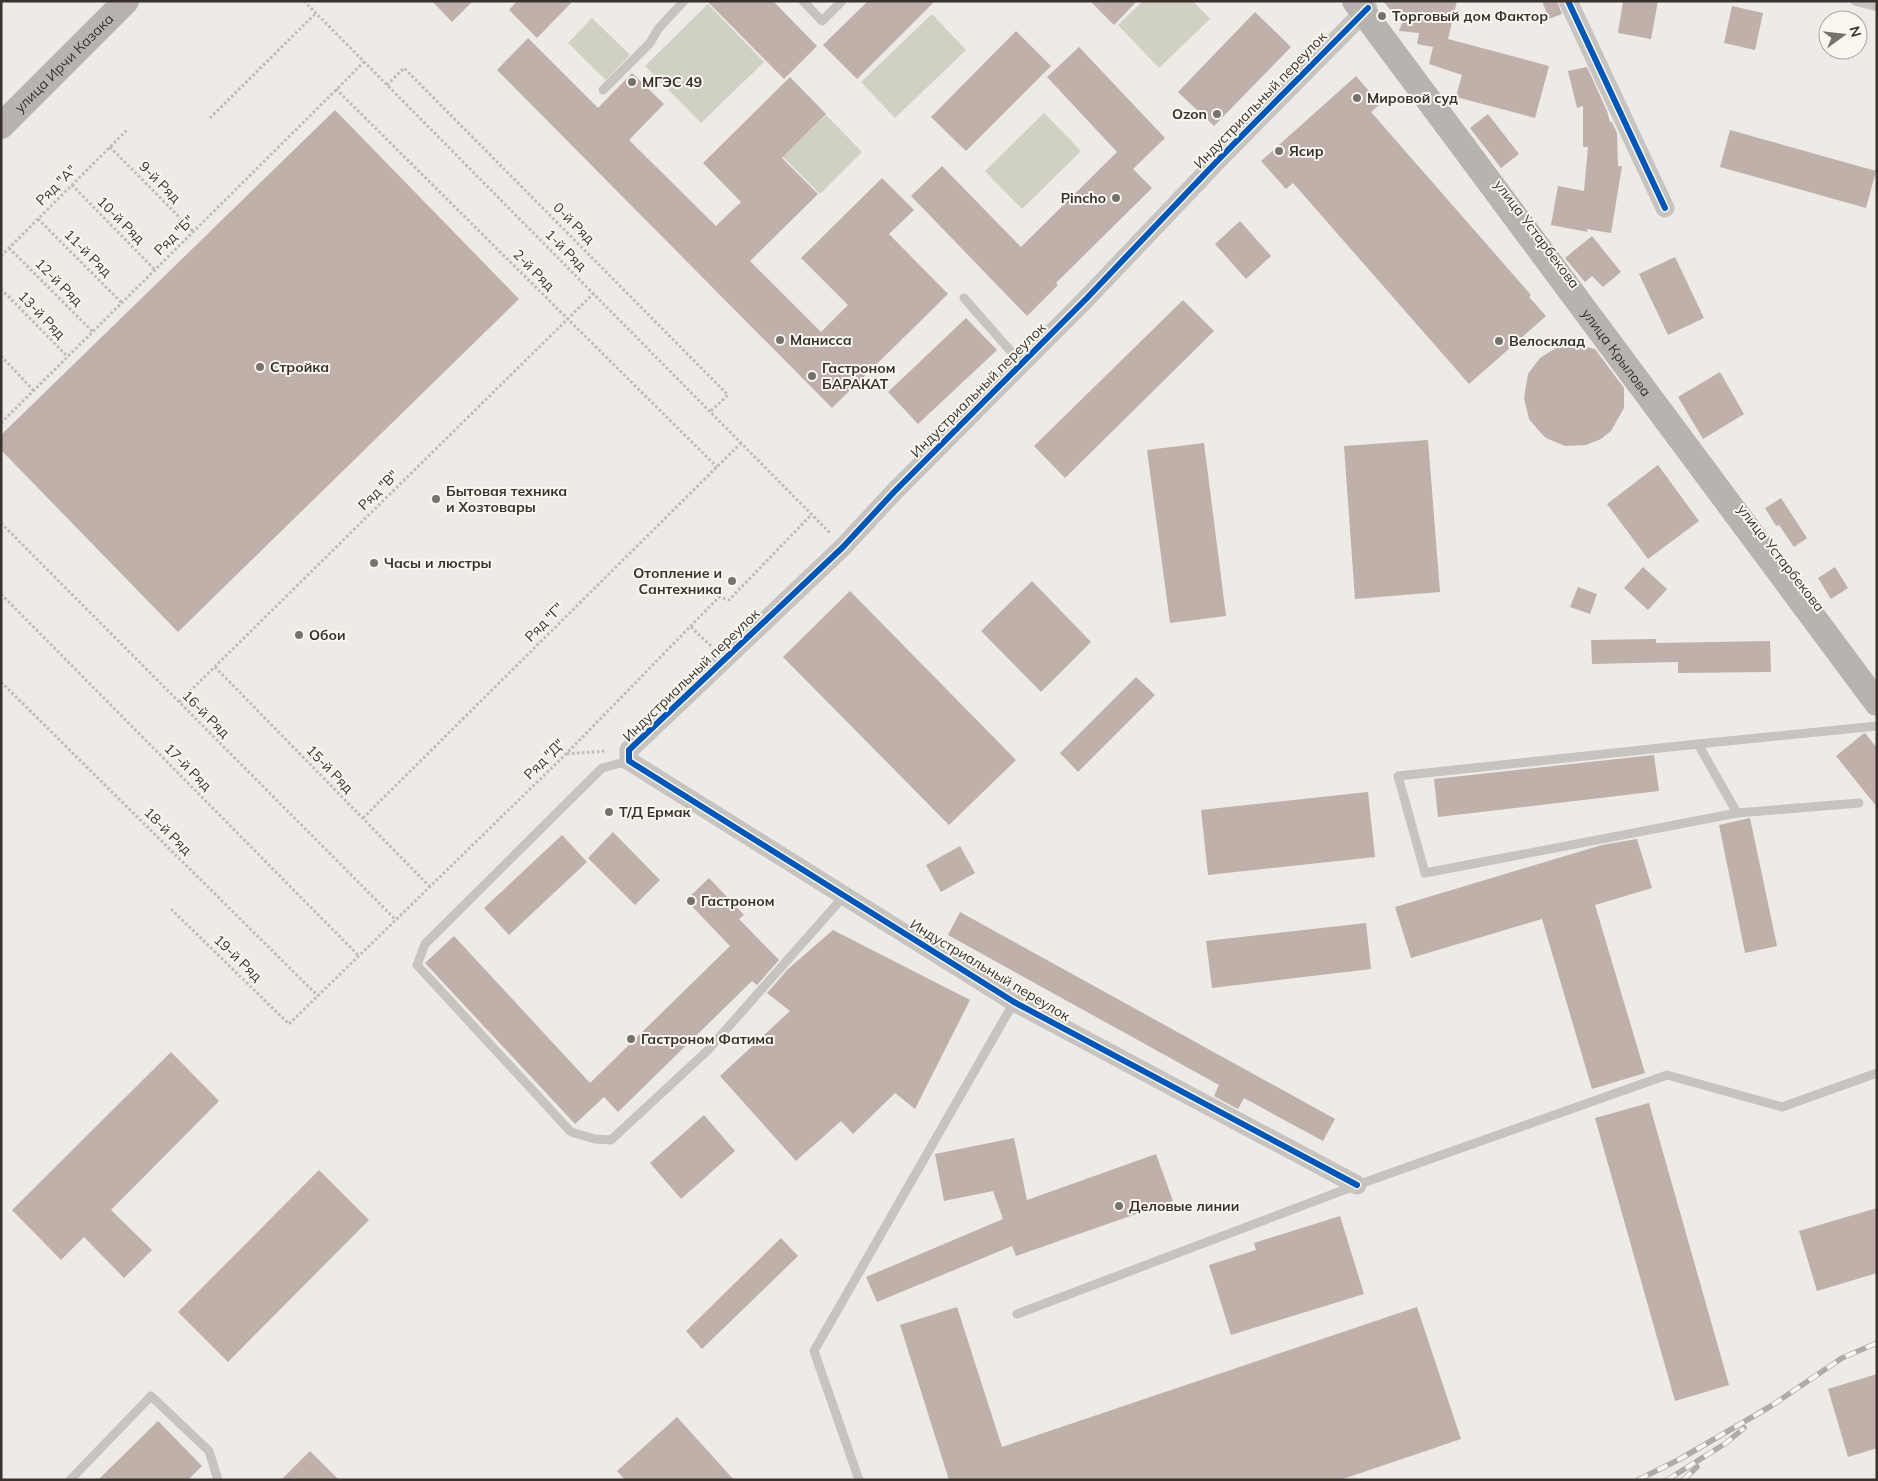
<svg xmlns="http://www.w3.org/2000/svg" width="1878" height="1481" font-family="Mulish,sans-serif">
<rect width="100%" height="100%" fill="#eeeae6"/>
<g fill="#cfd2c2">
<polygon points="1143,1 1193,1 1210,19 1159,68 1118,25"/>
<polygon points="708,4 764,62 701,123 645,66"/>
<polygon points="932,14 966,50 895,118 861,82"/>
<polygon points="592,18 630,55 606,80 568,43"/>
<polygon points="1044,113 1081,151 1022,209 985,171"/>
<polygon points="826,115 862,152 820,194 783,157"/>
</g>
<g fill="#bfb0aa">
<polygon points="432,1 473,1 452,22"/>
<polygon points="517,1 573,1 537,38 509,10"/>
<polygon points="707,1 773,1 817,46 784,79"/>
<polygon points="868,1 935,1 857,79 823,45"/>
<polygon points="1090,1 1137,1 1114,25"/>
<polygon points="1383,1 1457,1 1448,39 1549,66 1535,118 1456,97 1462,75 1429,64 1433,47 1417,44 1419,33 1399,31 1404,18 1397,18"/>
<polygon points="1542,1 1557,1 1562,14 1549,19"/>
<polygon points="1623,1 1658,1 1651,39 1618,33"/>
<polygon points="1732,6 1763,13 1755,50 1724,43"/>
<polygon points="1255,12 1291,47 1214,126 1178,92"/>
<polygon points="1016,31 1051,66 966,151 931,117"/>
<polygon points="528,38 598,108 632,73 664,104 629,140 716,226 741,202 703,163 790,77 826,114 782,158 818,194 750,261 821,332 848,305 801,258 882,178 914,210 889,234 948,294 832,408 497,70"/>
<polygon points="1079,47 1165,138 1133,169 1152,188 1056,283 1058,285 1027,316 911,196 942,166 1021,247 1117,152 1047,77"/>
<polygon points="1587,67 1607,111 1610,122 1612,122 1617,133 1618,166 1622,166 1611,233 1586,229 1588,232 1551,225 1558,186 1584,191 1588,147 1583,147 1583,106 1577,108 1568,71"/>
<polygon points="1356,76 1380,104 1371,112 1531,295 1529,297 1546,316 1469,384 1293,183 1286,189 1261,161"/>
<polygon points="335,110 519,299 178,632 1,450 1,435"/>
<polygon points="1488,114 1519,154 1501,168 1470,128"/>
<polygon points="1730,130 1876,171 1866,208 1720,167"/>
<polygon points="1240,221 1271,256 1246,279 1215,244"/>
<polygon points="1592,236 1621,272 1603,287 1592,276 1585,282 1565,258"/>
<polygon points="1675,257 1704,318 1668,335 1639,274"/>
<polygon points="1183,300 1214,331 1065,478 1034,446"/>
<polygon points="966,318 997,350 918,424 888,392"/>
<polygon points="1577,345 1595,349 1624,388 1624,408 1611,431 1601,439 1586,445 1565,446 1546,438 1540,432 1529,419 1524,398 1528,374 1540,358 1556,348"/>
<polygon points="1720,372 1744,414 1703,439 1678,397"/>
<polygon points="1428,440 1440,592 1355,599 1344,446"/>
<polygon points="1204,443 1226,616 1170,623 1147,450"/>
<polygon points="1658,465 1699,521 1648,559 1607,504"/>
<polygon points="1781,498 1807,538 1794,547 1779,525 1776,526 1765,508"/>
<polygon points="1643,567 1667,589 1648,610 1624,588"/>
<polygon points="1835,567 1848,588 1831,599 1818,578"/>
<polygon points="1032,581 1091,642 1041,692 981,631"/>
<polygon points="1578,587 1597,594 1590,614 1570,607"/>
<polygon points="850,591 1016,760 949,825 783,657"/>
<polygon points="1656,639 1656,643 1770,641 1771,672 1678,673 1678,662 1592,664 1591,640"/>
<polygon points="1136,677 1155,695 1078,772 1060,753"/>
<polygon points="1865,733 1877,748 1877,807 1836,756 1863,734"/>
<polygon points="1654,755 1659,791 1438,817 1434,779"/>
<polygon points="1368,792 1375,857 1208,875 1201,810"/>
<polygon points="1750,818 1777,946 1745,953 1719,825"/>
<polygon points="613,832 660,880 635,905 588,858"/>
<polygon points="562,835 587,862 509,935 484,908"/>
<polygon points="1637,839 1652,888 1595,905 1645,1073 1592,1089 1542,919 1411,958 1395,907 1602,845"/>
<polygon points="960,846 975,873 941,892 926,865"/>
<polygon points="709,878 744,915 739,919 779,960 757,985 752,981 618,1112 604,1097 575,1124 425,963 454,936 590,1083 730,946 686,900"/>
<polygon points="960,912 1335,1119 1323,1141 1244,1098 1238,1109 1214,1096 1219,1085 948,935"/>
<polygon points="1366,923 1371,969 1212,988 1206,941"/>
<polygon points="833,930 970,1000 915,1109 895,1093 853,1134 841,1121 796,1161 720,1076 790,1011 767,993 788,969"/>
<polygon points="171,1052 219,1101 111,1210 152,1250 124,1278 84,1237 61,1260 12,1210"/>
<polygon points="1649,1103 1729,1385 1675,1401 1595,1118"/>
<polygon points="704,1115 735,1151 681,1199 650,1163"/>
<polygon points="1014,1138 1027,1200 1156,1154 1173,1201 1016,1256 1012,1246 877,1302 866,1277 1003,1219 993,1191 944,1201 935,1154"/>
<polygon points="319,1170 369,1220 228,1362 178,1312"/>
<polygon points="1877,1208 1877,1273 1817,1291 1799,1231"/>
<polygon points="1340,1216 1364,1294 1231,1335 1209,1265 1256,1250 1254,1243"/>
<polygon points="781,1238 798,1256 702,1349 686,1331"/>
<polygon points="957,1307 1002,1447 1417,1307 1461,1439 1340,1480 949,1480 900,1325"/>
<polygon points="1877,1374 1877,1448 1848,1457 1828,1389"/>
<polygon points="677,1417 734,1480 625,1480 617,1471"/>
<polygon points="158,1421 202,1466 188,1480 98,1480"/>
<polygon points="310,1451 339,1480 281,1480"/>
</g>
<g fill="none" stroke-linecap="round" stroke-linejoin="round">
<g stroke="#c0bbb7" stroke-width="3" stroke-dasharray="2.5 2.5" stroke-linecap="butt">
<polyline points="304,1 831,534"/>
<polyline points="387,85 404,68 728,395 711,411"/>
<polyline points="336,89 717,467"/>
<polyline points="210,118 316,13"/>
<polyline points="110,147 194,232"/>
<polyline points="72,185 155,270"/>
<polyline points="38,219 122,303"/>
<polyline points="9,248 93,332"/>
<polyline points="1,256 127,130"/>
<polyline points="1,289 68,357"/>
<polyline points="1,356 34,391"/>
<polyline points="1,423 364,62"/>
<polyline points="1,523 396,920"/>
<polyline points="1,594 359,956"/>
<polyline points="691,627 712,647"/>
<polyline points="215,667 430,887"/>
<polyline points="1,682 318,996"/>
<polyline points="179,702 594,293"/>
<polyline points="567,754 606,751"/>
<polyline points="363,818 741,443"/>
<polyline points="171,909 289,1024 566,754 719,597 729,600 812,514"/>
</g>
<g stroke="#c7c3be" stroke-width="9">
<polyline points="803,1 822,21 842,1"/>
<polyline points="1855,1 1877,7"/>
<polyline points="603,90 650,43 658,29 684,1"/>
<polyline points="964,298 1022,364"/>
<polyline points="1698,744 1737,813"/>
<polyline points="629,761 602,768 425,944 417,965 571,1132 595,1139 611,1140 707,1051 844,896"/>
<polyline points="1859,803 1737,813 1425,873 1398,776 1698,744 1877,726"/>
<polyline points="1017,1314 1357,1185 1667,1075 1782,1107 1877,1073"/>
<polyline points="70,1480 151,1396 209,1451 218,1480"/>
<polyline points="859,1480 814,1351 1014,1002"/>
</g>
<g stroke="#c7c3be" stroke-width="19">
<polyline points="1568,1 1665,208"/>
<polyline points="1357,1185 1014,1002 629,761 629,750 843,547 894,492 1087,298 1220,158 1368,8"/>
</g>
<g stroke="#b8b3af" stroke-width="26">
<path id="s1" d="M 1355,1 L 1877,703"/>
<path id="s2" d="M 1,126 L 126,1"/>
</g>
<g stroke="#afaba8" stroke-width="5.5">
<g id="rail">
<polyline points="1638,1480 1680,1459 1771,1406 1842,1358 1877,1343"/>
<polyline points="1667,1480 1726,1443 1744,1428"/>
<polyline points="1683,1480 1697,1467"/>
</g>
</g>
<use href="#rail" stroke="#f9f5ef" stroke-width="4" stroke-dasharray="11" stroke-linecap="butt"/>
<g stroke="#f9f5ef" stroke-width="9">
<g id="cycleway">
<polyline points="1568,1 1665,208"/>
<polyline points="1357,1185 1014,1002 629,761 629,750 843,547 894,492 1087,298 1220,158 1368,8"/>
</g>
</g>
<use href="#cycleway" stroke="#0057b8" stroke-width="6"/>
</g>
<g fill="#78726d" stroke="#f9f5ef" stroke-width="2">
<circle cx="1382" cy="16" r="5"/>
<circle cx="632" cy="82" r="5"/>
<circle cx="1357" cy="98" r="5"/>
<circle cx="1217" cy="114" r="5"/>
<circle cx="1279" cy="151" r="5"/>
<circle cx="1116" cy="198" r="5"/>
<circle cx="780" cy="340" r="5"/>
<circle cx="1499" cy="341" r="5"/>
<circle cx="260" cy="367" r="5"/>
<circle cx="812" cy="376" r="5"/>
<circle cx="436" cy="499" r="5"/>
<circle cx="374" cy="563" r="5"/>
<circle cx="732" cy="581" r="5"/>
<circle cx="299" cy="635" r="5"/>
<circle cx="609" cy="812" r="5"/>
<circle cx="691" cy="901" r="5"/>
<circle cx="631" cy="1039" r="5"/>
<circle cx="1119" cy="1206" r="5"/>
</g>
<g text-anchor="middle" stroke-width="4" stroke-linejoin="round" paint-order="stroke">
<g font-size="14" font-weight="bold" fill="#38312c" stroke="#f9f5ef" text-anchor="start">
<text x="1392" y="21">Торговый дом Фактор</text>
<text x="642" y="87">МГЭС 49</text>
<text x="1367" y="103">Мировой суд</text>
<text x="1207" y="119" text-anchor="end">Ozon</text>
<text x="1289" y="156">Ясир</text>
<text x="1106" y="203" text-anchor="end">Pincho</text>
<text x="790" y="345">Манисса</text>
<text x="1509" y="346">Велосклад</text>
<text x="270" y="372">Стройка</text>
<text x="822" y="373">Гастроном<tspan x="822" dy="16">БАРАКАТ</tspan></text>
<text x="446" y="496">Бытовая техника<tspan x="446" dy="16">и Хозтовары</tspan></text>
<text x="384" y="568">Часы и люстры</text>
<text x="722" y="578" text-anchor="end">Отопление и<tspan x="722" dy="16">Сантехника</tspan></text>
<text x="309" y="640">Обои</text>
<text x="619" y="817">Т/Д Ермак</text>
<text x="701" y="906">Гастроном</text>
<text x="641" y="1044">Гастроном Фатима</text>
<text x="1129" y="1211">Деловые линии</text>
</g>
<g font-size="14" fill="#38312c" stroke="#f9f5ef">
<text dy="5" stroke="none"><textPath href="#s2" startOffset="89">улица Ирчи Казака</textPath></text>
<text transform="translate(1260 100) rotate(-46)" y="5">Индустриальный переулок</text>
<text transform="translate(160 182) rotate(45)" y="5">9-й Ряд</text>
<text transform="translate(56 185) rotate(-45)" y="5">Ряд "А"</text>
<text transform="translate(121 220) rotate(45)" y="5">10-й Ряд</text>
<text transform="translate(574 223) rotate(45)" y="5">0-й Ряд</text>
<text transform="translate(1537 234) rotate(53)" y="5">улица Устарбекова</text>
<text transform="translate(174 235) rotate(-45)" y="5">Ряд "Б"</text>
<text transform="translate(566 250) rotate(45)" y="5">1-й Ряд</text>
<text transform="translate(88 253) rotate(45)" y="5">11-й Ряд</text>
<text transform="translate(534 270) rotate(45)" y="5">2-й Ряд</text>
<text transform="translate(59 282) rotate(45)" y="5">12-й Ряд</text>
<text transform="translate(42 315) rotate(46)" y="5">13-й Ряд</text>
<text dy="5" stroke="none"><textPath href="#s1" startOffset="438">улица Крылова</textPath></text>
<text transform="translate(978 390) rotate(-45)" y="5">Индустриальный переулок</text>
<text transform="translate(378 490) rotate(-45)" y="5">Ряд "В"</text>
<text transform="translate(1781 558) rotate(52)" y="5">улица Устарбекова</text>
<text transform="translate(544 622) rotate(-45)" y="5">Ряд "Г"</text>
<text transform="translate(691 675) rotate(-44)" y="5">Индустриальный переулок</text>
<text transform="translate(206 714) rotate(45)" y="5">16-й Ряд</text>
<text transform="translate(544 759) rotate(-45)" y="5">Ряд "Д"</text>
<text transform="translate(188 767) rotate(45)" y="5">17-й Ряд</text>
<text transform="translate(330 769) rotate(46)" y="5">15-й Ряд</text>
<text transform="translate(168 831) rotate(45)" y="5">18-й Ряд</text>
<text transform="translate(238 958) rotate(44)" y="5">19-й Ряд</text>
<text transform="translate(990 970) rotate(31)" y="5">Индустриальный переулок</text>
</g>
</g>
<rect width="1878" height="1481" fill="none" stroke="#38312c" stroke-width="5"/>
<g transform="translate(1843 35) rotate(75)"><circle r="24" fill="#f9f5ef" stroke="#aca7a1"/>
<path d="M0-4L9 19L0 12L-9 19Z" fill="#78726d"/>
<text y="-8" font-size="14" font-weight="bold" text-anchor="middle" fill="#38312c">N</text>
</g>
</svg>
